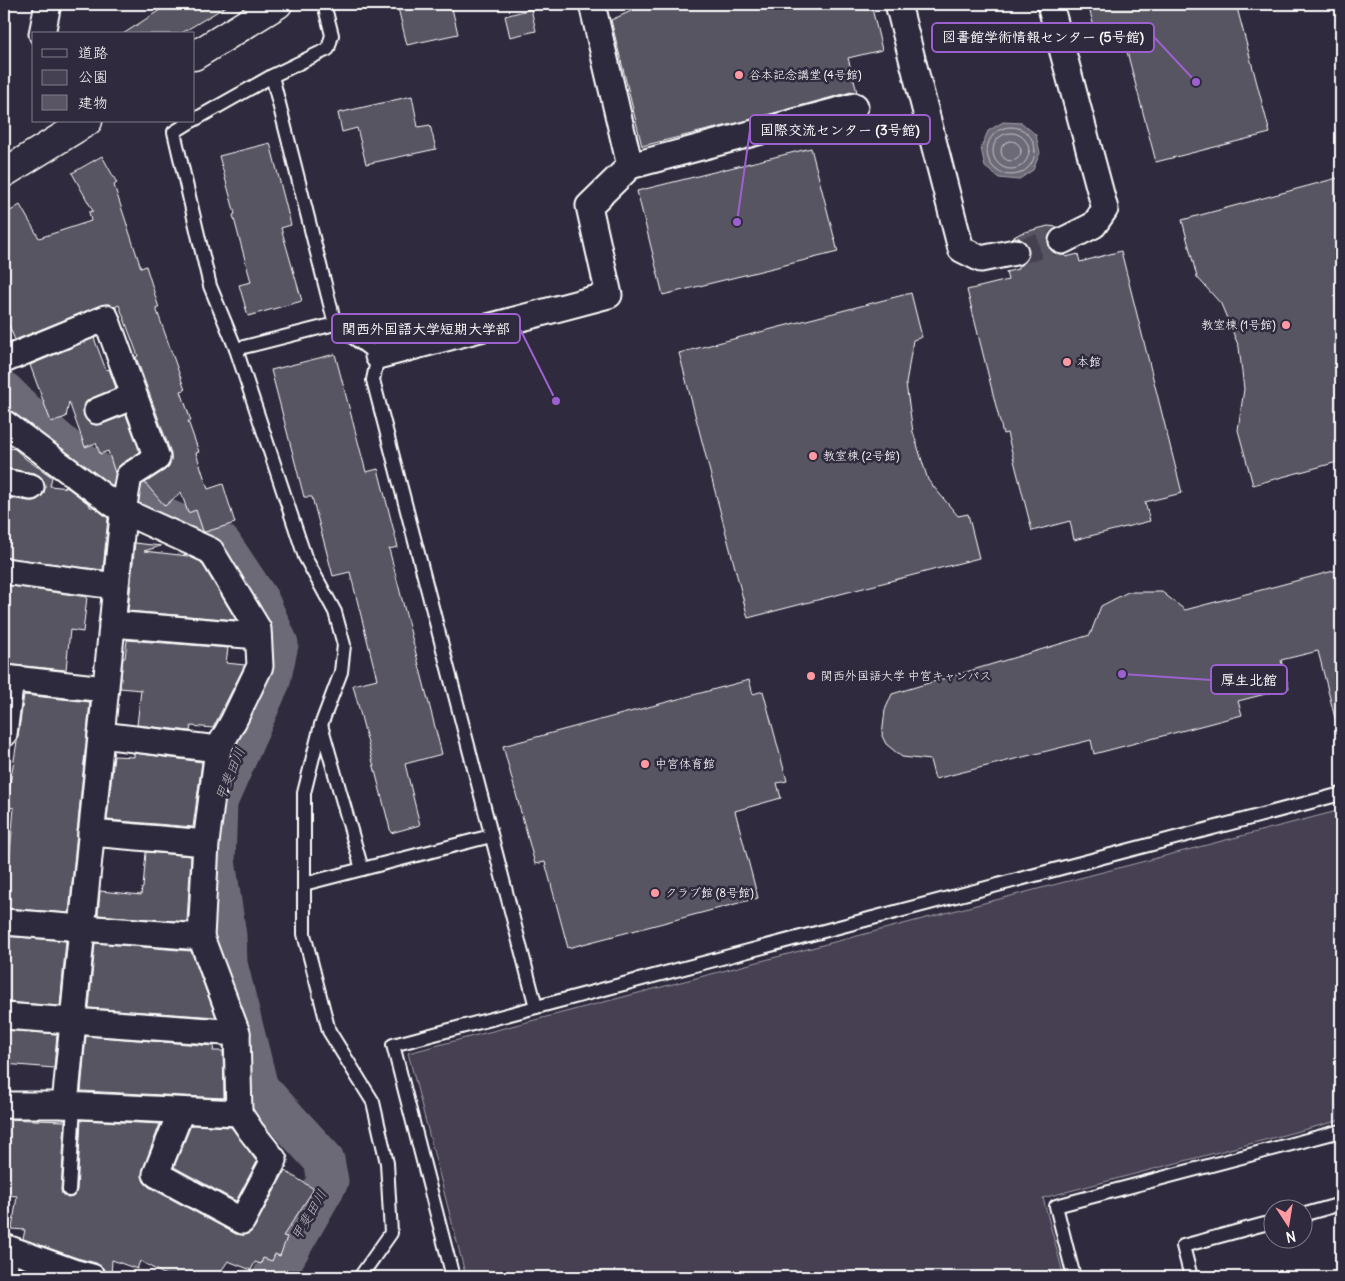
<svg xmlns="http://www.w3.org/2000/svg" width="1345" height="1281" font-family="Delius,'Klee One',sans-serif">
<rect width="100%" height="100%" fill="#2f2a3d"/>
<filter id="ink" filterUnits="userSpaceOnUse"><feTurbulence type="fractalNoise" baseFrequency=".02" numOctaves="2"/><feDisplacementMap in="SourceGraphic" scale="10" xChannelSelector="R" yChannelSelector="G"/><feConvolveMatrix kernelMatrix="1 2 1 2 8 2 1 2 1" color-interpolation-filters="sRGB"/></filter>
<g filter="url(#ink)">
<polygon fill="#464152" stroke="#a2a0a8" points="1341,810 1341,1120 1043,1198 1064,1277 466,1277 408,1053"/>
<polygon fill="#6d6a77" stroke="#a7a6ad" points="1003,122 1022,123 1036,135 1040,153 1033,170 1018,180 999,178 985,167 981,148 988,131"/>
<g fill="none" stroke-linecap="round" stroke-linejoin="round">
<g stroke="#c5c3c9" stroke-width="1">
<circle cx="1011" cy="151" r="24"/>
<circle cx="1011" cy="151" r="18"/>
<circle cx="1011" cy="151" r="10"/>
</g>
<polyline stroke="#6d6a77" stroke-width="41" points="4,392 26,414 76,458 159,516 221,544 259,601 278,644 270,681 217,802 215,861 226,936 227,964 258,1088 324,1160 328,1181 273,1277"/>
</g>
<g fill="#595564" stroke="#fff">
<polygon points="169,4 230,4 180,34 123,34"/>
<polygon points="397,4 451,4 458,34 407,45"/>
<polygon points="647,4 871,4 882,50 848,58 857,92 851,92 745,121 642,146 611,20"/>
<polygon points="1088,4 1236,4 1270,133 1156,162 1120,25 1095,31"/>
<polygon points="531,9 536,31 510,37 505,16"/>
<polygon points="412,96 418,127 430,125 436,149 366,164 357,128 342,132 338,113"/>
<polygon points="270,143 291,225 281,228 302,301 248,316 239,285 251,282 233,215 235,214 219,156"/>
<polygon points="811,148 838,252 663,295 637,191"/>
<polygon points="102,156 117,183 114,185 141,268 146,266 159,308 156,308 185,390 181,391 191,421 188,421 199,452 196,453 208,489 223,484 235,523 205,532 203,531 196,510 188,513 181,492 165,506 145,483 165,470 169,466 171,460 171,453 136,357 138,356 119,305 115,307 108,304 101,305 15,340 4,313 4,215 20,205 39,238 91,221 89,212 93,211 72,173"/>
<polygon points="1341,177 1341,461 1253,485 1238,430 1244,389 1239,347 1221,304 1197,277 1182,220"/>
<polygon points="1048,226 1058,227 1050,233 1048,240 1049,248 1055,253 1061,255 1065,255 1066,257 1078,254 1080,262 1121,251 1182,493 1145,502 1150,521 1074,540 1070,521 1032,531 1007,433 1003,434 967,290 1008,280 1006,272 1018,269 1018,266 1025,262 1029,256 1029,249 1025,242 1019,238 1012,238 1021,233"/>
<polygon points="911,293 922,337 913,340 906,384 913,432 928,480 958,516 968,514 979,558 748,618 679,353"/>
<polygon points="94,338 106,370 109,369 116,388 92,398 86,402 83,409 84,416 89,423 96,425 102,424 126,415 140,452 121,464 117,468 115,473 108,451 100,454 96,443 85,447 69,402 66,417 51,422 30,365"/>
<polygon points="335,354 366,472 378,469 398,547 389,549 442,754 405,764 420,825 391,833 353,685 377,679 350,572 333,576 312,497 304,497 271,370"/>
<polygon points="4,447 15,449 26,459 52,477 50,486 68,488 90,505 90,507 94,507 108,518 106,538 105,538 106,539 103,570 4,557 4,497 28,501 35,501 42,496 45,489 44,482 40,476 34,473 4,468"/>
<polygon points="135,543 161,546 144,551 188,556 201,562 236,620 128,611"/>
<polygon points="1341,569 1341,717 1335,718 1318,651 1281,660 1289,688 1238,701 1242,715 1094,754 1091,740 935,779 930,760 902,757 886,744 882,736 885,710 892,694 1090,635 1101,606 1128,592 1162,592 1185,610"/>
<polygon points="4,585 87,597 83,632 70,630 66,670 4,664"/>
<polygon points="127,640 228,648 226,663 245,665 213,728 191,726 190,731 137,725 141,690 120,688 123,658 125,658"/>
<polygon points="749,680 753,694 763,691 787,781 777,783 781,798 735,811 758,898 568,948 545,862 535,864 503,746"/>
<polygon points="24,695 90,702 69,913 4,908 4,852 10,853 14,808 6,807 18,736"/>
<polygon points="134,753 202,762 193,827 107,820 114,756 134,757"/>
<polygon points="146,852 191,856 187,922 98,915 100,891 141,895 142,888 143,888"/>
<polygon points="4,936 66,941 60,1006 4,1002"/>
<polygon points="95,943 191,951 216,1017 89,1008"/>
<polygon points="4,1030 57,1034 54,1068 4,1064"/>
<polygon points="86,1036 214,1046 213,1051 223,1051 224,1098 81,1091"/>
<polygon points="4,1119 65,1121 61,1190 62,1194 68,1198 73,1197 77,1190 81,1120 160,1124 143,1169 142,1176 144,1182 149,1187 236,1234 243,1235 249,1233 254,1228 285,1171 314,1189 283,1236 287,1237 280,1256 275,1254 272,1261 263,1258 261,1264 255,1262 251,1270 228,1261 217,1277 169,1277 140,1261 137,1269 112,1260 111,1277 106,1277 106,1273 102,1267 96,1263 77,1258 23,1239 25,1230 12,1229 17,1196 4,1195"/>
<polygon points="191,1125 231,1127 257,1162 236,1201 174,1167"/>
</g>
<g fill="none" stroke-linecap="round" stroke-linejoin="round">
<polyline stroke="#443f50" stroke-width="25" stroke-dasharray="25 12" stroke-linecap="butt" points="1015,252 1062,241"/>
<g stroke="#fff" stroke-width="16">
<g id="lane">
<polyline points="324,4 332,35 328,49 272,76 335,324 378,356 373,380 536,1007"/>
<polyline points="194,120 272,76"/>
<polyline points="192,121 174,132 210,286 236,349 305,557 335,612 344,645 341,672 321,725 304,793 304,934 329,1031 373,1102 387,1163 391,1233 360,1277"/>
<polyline points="236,349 335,324"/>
<polyline points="321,725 362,869"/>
<polyline points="304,884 491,836"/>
<polyline points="69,1190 74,1105"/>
<polyline points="1302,1215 1341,1204"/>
<polyline points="453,1277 393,1045 1341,794"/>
<polyline points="1074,1277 1056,1206 1341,1131"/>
<polyline points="1191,1277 1183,1246 1272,1222"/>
</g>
</g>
<g stroke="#fff" stroke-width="29">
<g id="street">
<polyline points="898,4 961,249 981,259 1015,252"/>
<polyline points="1050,4 1105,209 1094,225 1062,241"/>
<polyline points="42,34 48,4"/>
<polyline points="630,166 855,106"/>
<polyline points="378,356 609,295 589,206 630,166 592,4"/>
<polyline points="4,360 106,318 157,458 129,476 124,505 82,928 4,922"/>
<polyline points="97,411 134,396"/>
<polyline points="4,423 123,511 211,551 258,629 260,666 234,720 218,749 206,843 201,937 237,1033 239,1113 65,1105"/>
<polyline points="4,482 31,487"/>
<polyline points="4,571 115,586"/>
<polyline points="112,624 258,636"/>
<polyline points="4,678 105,689"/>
<polyline points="4,734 11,679"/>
<polyline points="101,735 218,749"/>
<polyline points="91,833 206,843"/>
<polyline points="4,1016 237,1033"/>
<polyline points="4,1105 65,1105 82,928 201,937"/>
<polyline points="181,1111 156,1174 242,1221 274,1160 251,1131 239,1113"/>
<polyline points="4,1247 73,1272 92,1277"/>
<polyline points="4,1251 5,1277"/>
</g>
</g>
<g stroke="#fff" stroke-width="31">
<g id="secondary">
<polyline points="194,56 278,4"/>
<polyline points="4,173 88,121"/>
</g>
</g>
<use href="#lane" stroke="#2f2a3d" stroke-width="12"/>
<use href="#street" stroke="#2f2a3d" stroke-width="25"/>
<use href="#secondary" stroke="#2f2a3d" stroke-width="28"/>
</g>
</g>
<g fill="#ff9aa2" stroke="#2f2a3d" stroke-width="2">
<circle cx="739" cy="75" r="5"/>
<circle cx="1286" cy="325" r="5"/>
<circle cx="1067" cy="362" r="5"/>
<circle cx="813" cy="456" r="5"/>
<circle cx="811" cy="676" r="5"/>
<circle cx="645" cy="764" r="5"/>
<circle cx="655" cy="893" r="5"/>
</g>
<g text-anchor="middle" stroke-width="5" stroke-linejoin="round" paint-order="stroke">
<g font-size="12" fill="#fff" stroke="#2f2a3d" text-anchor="start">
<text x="749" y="79">谷本記念講堂 (4号館)</text>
<text x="1276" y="329" text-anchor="end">教室棟 (1号館)</text>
<text x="1077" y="366">本館</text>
<text x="823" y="460">教室棟 (2号館)</text>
<text x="821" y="680">関西外国語大学 中宮キャンパス</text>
<text x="655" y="768">中宮体育館</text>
<text x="665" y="897">クラブ館 (8号館)</text>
</g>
<g font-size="14" font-style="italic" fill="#b6b4bb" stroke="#2f2a3d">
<text transform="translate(230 774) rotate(-68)" y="5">甲斐田川</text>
<text transform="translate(309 1215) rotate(-60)" y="5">甲斐田川</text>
</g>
</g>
<path fill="none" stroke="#9c61cf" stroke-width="2" d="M1196 82L1154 37M737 222L750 130M556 401L520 329M1122 674L1211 680"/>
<g fill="#9c61cf" stroke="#2f2a3d" stroke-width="2">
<circle cx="1196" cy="82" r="5"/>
<circle cx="737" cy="222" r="5"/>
<circle cx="556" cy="401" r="5"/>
<circle cx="1122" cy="674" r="5"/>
</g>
<g fill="#2f2a3d" stroke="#9c61cf" stroke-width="2">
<rect x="932" y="23" width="222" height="29" rx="5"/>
<rect x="750" y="115" width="180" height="29" rx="5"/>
<rect x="332" y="314" width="188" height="29" rx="5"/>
<rect x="1211" y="665" width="76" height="29" rx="5"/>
</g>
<g font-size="14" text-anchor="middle" font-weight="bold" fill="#fff">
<text x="1043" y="42">図書館学術情報センター (5号館)</text>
<text x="840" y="135">国際交流センター (3号館)</text>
<text x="426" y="334">関西外国語大学短期大学部</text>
<text x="1249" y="685">厚生北館</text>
</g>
<rect width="1345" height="1281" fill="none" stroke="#2f2a3d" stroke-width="20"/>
<rect x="10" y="10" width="1325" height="1261" fill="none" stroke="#fff" stroke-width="2" filter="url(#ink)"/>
<rect x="32" y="32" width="162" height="90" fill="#2f2a3d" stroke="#827f8b"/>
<rect x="42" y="49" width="25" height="8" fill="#2f2a3d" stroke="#827f8b"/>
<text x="78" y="58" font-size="15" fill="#ffffff">道路</text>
<rect x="42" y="70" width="25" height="15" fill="#464152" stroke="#827f8b"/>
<text x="78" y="82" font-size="15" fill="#ffffff">公園</text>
<rect x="42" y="95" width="25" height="15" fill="#595564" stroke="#827f8b"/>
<text x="78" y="108" font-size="15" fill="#ffffff">建物</text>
<g transform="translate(1288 1224) rotate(168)"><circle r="24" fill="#2f2a3d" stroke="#827f8b"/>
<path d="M0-4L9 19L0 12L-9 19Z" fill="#ff9aa2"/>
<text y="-8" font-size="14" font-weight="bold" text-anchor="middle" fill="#ffffff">N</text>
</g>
</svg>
